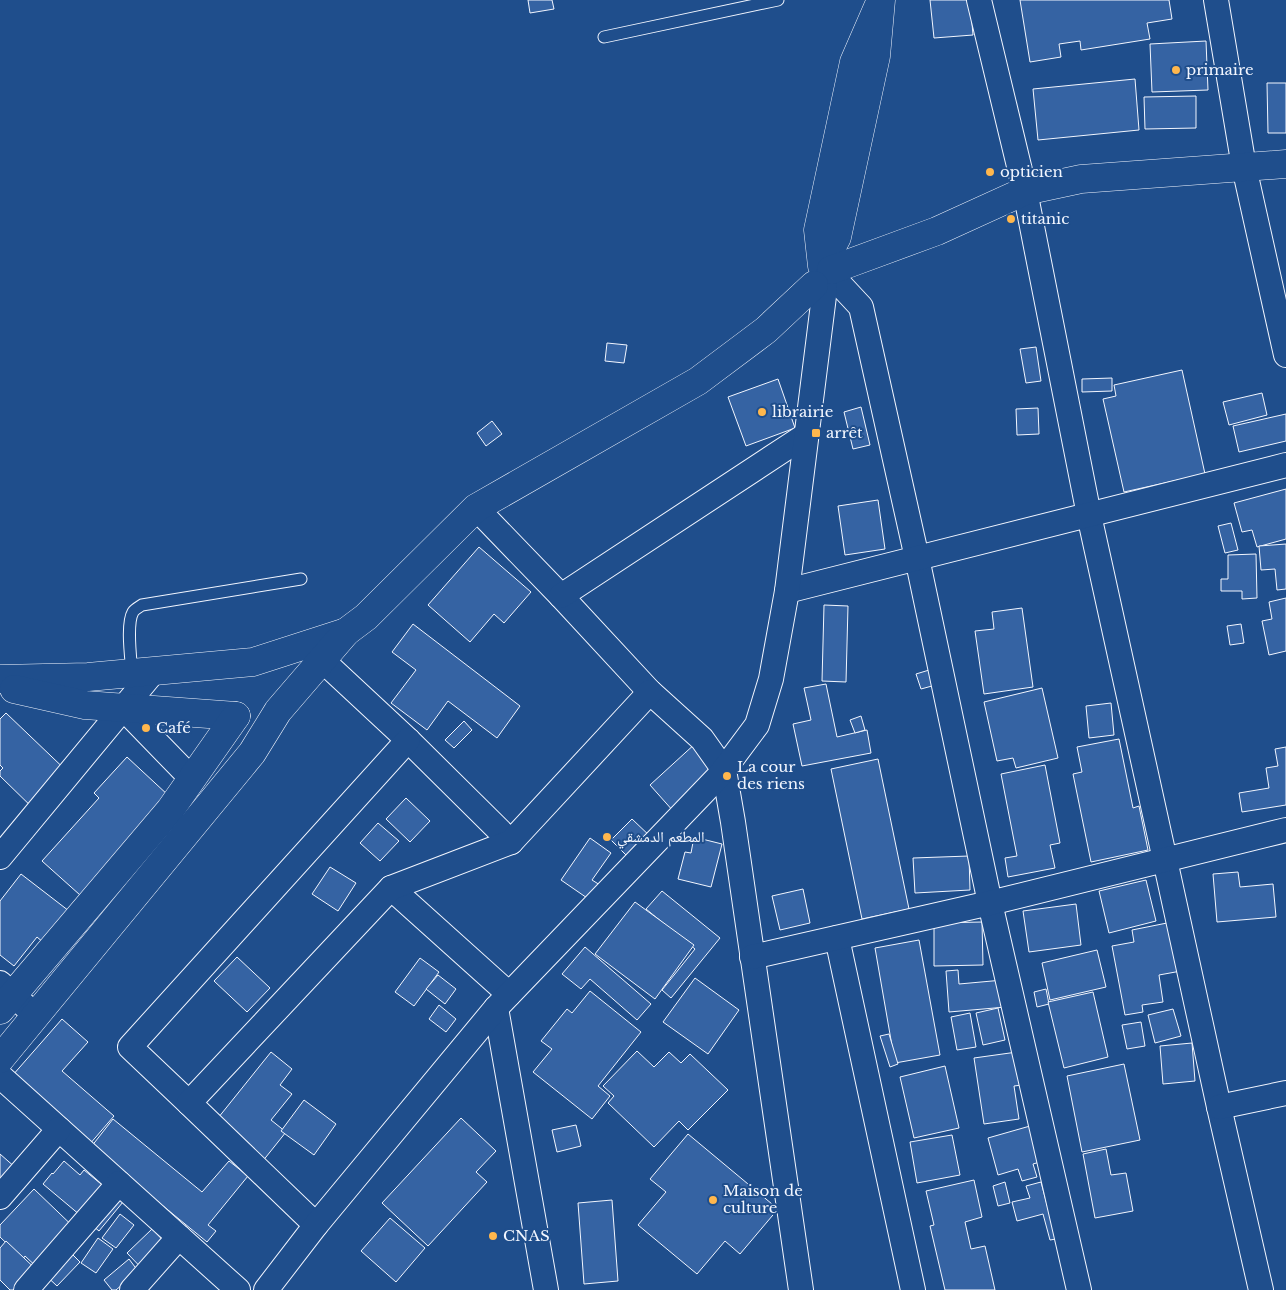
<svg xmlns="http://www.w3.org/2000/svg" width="1286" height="1290" font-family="'Libre Baskerville','Noto Naskh Arabic',serif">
<rect width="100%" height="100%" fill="#1f4e8c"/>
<g fill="#3563a3" stroke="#f2f6ff">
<polygon points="528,0 552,0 554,9 530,13"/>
<polygon points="930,0 970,0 973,35 934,38"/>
<polygon points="1020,0 1169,0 1172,19 1147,23 1150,39 1081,50 1080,41 1059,44 1061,57 1030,62"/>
<polygon points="1206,41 1208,90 1152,92 1150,44"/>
<polygon points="1135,79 1139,130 1038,140 1033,89"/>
<polygon points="1267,83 1286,83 1286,133 1268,133"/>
<polygon points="1196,96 1196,128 1145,129 1144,97"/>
<polygon points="607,343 627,345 624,363 605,361"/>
<polygon points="1036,347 1041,381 1026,383 1020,349"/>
<polygon points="1182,370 1205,474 1124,492 1103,399 1116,396 1114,385"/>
<polygon points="1112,378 1112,391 1082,392 1082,379"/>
<polygon points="778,379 795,428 746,446 728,397"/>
<polygon points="1262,393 1267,415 1229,425 1223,402"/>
<polygon points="861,407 870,445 853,449 844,412"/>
<polygon points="1038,408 1039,434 1017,435 1016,409"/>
<polygon points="1286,414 1286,441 1239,452 1233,426"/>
<polygon points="492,421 502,434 486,446 477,433"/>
<polygon points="1286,489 1286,539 1257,547 1252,530 1242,532 1234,503"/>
<polygon points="878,500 885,549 845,555 838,506"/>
<polygon points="1231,523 1238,550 1225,553 1218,526"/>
<polygon points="1286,544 1286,589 1277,590 1275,569 1261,570 1259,546"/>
<polygon points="479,547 531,592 504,623 494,614 470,642 428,605"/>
<polygon points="1256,554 1257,598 1242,599 1242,591 1221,591 1221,579 1228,579 1228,555"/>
<polygon points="1286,598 1286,651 1269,655 1262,621 1272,619 1269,602"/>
<polygon points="824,605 848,606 846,682 822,681"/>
<polygon points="1022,608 1033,687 984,694 975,631 994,629 992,612"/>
<polygon points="413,624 520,706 497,738 448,701 427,730 391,703 416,670 392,652"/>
<polygon points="1241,624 1244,643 1230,645 1227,626"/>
<polygon points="939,667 943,683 921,689 916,674"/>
<polygon points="826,684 837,737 867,730 871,753 802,766 793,724 811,720 804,688"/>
<polygon points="1042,688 1058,758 1016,768 1013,758 997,761 984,702"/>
<polygon points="1111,703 1114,735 1089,738 1086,706"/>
<polygon points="6,713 74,778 40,815 0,776 0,771 3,768 0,765 0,719"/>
<polygon points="861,716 865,730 855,733 850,720"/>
<polygon points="464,721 472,730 454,748 445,740"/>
<polygon points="1119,739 1133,808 1139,806 1148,850 1091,862 1073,774 1082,772 1077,747"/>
<polygon points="697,742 721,769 674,812 650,785"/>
<polygon points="1286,747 1286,805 1242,812 1239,793 1269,788 1266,768 1278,766 1275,749"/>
<polygon points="127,757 169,796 80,895 42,861 99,798 94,793"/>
<polygon points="878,759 909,909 862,919 831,769"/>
<polygon points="1045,765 1060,843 1050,845 1055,868 1008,877 1005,858 1017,856 1001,774"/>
<polygon points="406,798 430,821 410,842 386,819"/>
<polygon points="632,819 653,839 632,861 611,840"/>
<polygon points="378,823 399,841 380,861 360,843"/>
<polygon points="694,837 722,844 711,887 678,879 685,852 691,853"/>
<polygon points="590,838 611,853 592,880 600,885 590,900 561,880"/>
<polygon points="969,856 970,890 915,893 913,858"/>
<polygon points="330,867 356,883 338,911 312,894"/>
<polygon points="1238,872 1240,887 1273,884 1276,917 1217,922 1213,874"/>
<polygon points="21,874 69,911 44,943 37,937 14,966 0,955 0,901"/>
<polygon points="1146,880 1156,921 1109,933 1099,891"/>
<polygon points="803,889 810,923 780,930 772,896"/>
<polygon points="662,891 720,938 671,998 662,990 695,949 646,909"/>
<polygon points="635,902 694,945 655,999 595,954"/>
<polygon points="1076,904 1081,945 1029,952 1023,911"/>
<polygon points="982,922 983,965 934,966 934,923"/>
<polygon points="1172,922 1181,971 1159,975 1163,1002 1142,1005 1143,1012 1125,1015 1112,946 1134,942 1132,930"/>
<polygon points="919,940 940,1055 895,1063 875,948"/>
<polygon points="585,947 651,1004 637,1020 590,979 581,989 562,974"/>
<polygon points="1097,950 1106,987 1050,1000 1042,963"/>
<polygon points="237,957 270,988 247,1012 214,981"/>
<polygon points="420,958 439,972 414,1006 395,992"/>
<polygon points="958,970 959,984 1003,980 1006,1007 949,1012 946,971"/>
<polygon points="438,975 456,989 445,1004 426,989"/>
<polygon points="695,978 739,1010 708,1054 663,1022"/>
<polygon points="1046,989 1049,1004 1037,1007 1034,992"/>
<polygon points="590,991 641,1032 598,1086 610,1096 592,1119 533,1072 552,1049 541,1041 567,1009 572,1013"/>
<polygon points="1093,992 1108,1057 1064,1068 1048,1002"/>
<polygon points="439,1005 456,1019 446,1032 429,1019"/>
<polygon points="998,1008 1005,1040 983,1045 976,1013"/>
<polygon points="1173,1009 1181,1036 1155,1043 1148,1015"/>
<polygon points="970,1013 976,1047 957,1050 951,1017"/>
<polygon points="62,1019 88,1042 62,1071 114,1116 89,1145 12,1076"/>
<polygon points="1141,1022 1145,1046 1127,1049 1122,1025"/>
<polygon points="889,1034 898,1064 890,1067 880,1036"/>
<polygon points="1192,1043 1195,1081 1163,1084 1160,1046"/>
<polygon points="637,1051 654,1067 669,1052 681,1063 690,1054 728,1090 688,1130 679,1121 654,1147 608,1103 614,1096 603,1086"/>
<polygon points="271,1052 292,1069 280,1085 292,1094 271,1120 286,1132 262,1162 214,1123"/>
<polygon points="1017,1052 1022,1085 1014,1086 1019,1119 984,1124 974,1058"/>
<polygon points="1124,1064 1140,1140 1082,1152 1067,1076"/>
<polygon points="945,1066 959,1128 914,1138 900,1077"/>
<polygon points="304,1100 336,1124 314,1155 281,1131"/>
<polygon points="461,1118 496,1151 476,1172 487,1182 428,1246 382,1203"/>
<polygon points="113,1119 202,1192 229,1161 248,1176 208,1225 216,1231 207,1242 91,1147"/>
<polygon points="1037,1124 1047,1160 1033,1164 1037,1177 1022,1181 1018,1169 998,1175 988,1138"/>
<polygon points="576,1125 581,1146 557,1152 552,1130"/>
<polygon points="688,1134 778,1209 740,1254 725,1241 697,1274 638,1225 666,1192 650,1179"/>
<polygon points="952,1135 960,1175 917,1183 910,1142"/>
<polygon points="1106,1149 1111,1175 1126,1173 1133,1211 1095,1218 1083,1154"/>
<polygon points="0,1154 16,1168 0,1187"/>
<polygon points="64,1161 80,1175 84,1170 123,1202 99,1231 43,1184 52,1173 53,1174"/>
<polygon points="974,1180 982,1217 965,1222 971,1249 985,1246 995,1290 945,1290 930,1226 934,1225 926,1191"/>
<polygon points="1005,1182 1010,1203 998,1206 993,1186"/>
<polygon points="1041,1182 1056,1239 1050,1240 1043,1214 1017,1221 1012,1202 1030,1198 1026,1186"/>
<polygon points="34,1189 82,1235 68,1250 80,1262 57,1286 25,1256 23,1259 0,1237 0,1225"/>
<polygon points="612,1200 618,1281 584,1284 578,1203"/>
<polygon points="120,1214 134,1225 116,1248 102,1238"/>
<polygon points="390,1218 425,1248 396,1282 361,1251"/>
<polygon points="152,1229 178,1256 153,1280 127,1253"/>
<polygon points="98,1238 113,1249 96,1273 81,1263"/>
<polygon points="6,1241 42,1275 28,1290 10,1290 0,1280 0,1248"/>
<polygon points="129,1259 138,1271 116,1290 112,1290 104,1280"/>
</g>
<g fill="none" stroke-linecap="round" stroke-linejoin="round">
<g stroke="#f2f6ff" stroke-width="13">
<g id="service">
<polyline points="604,37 778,0"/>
<path d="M 132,673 C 131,659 126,624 133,612 C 135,609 139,607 142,605 L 301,579"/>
</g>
</g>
<g stroke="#f2f6ff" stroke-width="26">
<g id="minor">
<polyline points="979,0 1025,191 1089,515 1165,860 1219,1107 1261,1290"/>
<polyline points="1216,0 1244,167 1286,355"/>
<polyline points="834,278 861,307 917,558 990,903 1079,1290"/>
<polyline points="476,508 561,596 650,692 702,739 724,770 733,822 801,1290"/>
<polyline points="787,591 1286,465"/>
<polyline points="561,596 806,435"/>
<polyline points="322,660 408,740 511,842"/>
<polyline points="123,708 192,779"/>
<polyline points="0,857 154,671"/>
<polyline points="391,888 509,994"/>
<polyline points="837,938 913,1290"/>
<polyline points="752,957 990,903 1286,830"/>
<polyline points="0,983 35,1015"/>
<polyline points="496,1008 546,1290"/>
<polyline points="0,1076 238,1290"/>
<polyline points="189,1103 130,1047 408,740"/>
<polyline points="1219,1107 1286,1093"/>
<polyline points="0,1197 59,1129"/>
<polyline points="316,1225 189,1103 391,888 511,842 650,692"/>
<polyline points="26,1290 119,1183"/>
<polyline points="132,1290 179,1237"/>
<polyline points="266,1290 316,1225 496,1008 719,776 757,725 771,679 787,591 825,288"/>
</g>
</g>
<g stroke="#f2f6ff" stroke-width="29">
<g id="tertiary">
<polyline points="881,0 854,62 818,230 822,266 837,237 876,56 881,0"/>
<polyline points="831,270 937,231 1025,191 1081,179 1286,164"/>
<polyline points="0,679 88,677 253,662 346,632"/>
<polyline points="14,689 85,705 236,716"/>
<polyline points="0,1010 170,810 236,716"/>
<polyline points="0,1059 252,753 278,711 346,632 366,617 476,508 698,381 766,330 814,285"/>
</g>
</g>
<use href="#service" stroke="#1f4e8c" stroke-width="11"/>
<use href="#minor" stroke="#1f4e8c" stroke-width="24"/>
<use href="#tertiary" stroke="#1f4e8c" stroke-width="28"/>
</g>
<g fill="#ffb74d" stroke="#1f4e8c" stroke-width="2">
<circle cx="1176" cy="70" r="5"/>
<circle cx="990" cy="172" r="5"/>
<circle cx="1011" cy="219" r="5"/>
<circle cx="762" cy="412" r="5"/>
<rect x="811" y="428" width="10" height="10" rx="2.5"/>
<circle cx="146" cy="728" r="5"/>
<circle cx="727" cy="776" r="5"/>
<circle cx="607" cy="837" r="5"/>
<circle cx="713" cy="1200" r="5"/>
<circle cx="493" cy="1236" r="5"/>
</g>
<g text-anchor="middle" stroke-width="4" stroke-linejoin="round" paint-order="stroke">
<g font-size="15" fill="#f2f6ff" stroke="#1f4e8c" text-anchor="start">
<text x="1186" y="75">primaire</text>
<text x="1000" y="177">opticien</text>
<text x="1021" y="224">titanic</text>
<text x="772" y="417">librairie</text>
<text x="826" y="438">arrêt</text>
<text x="156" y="733">Café</text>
<text x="737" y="772">La cour<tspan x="737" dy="17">des riens</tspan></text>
<text x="617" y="842">المطعم الدمشقي</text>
<text x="723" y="1196">Maison de<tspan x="723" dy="17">culture</tspan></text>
<text x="503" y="1241">CNAS</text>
</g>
</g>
</svg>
